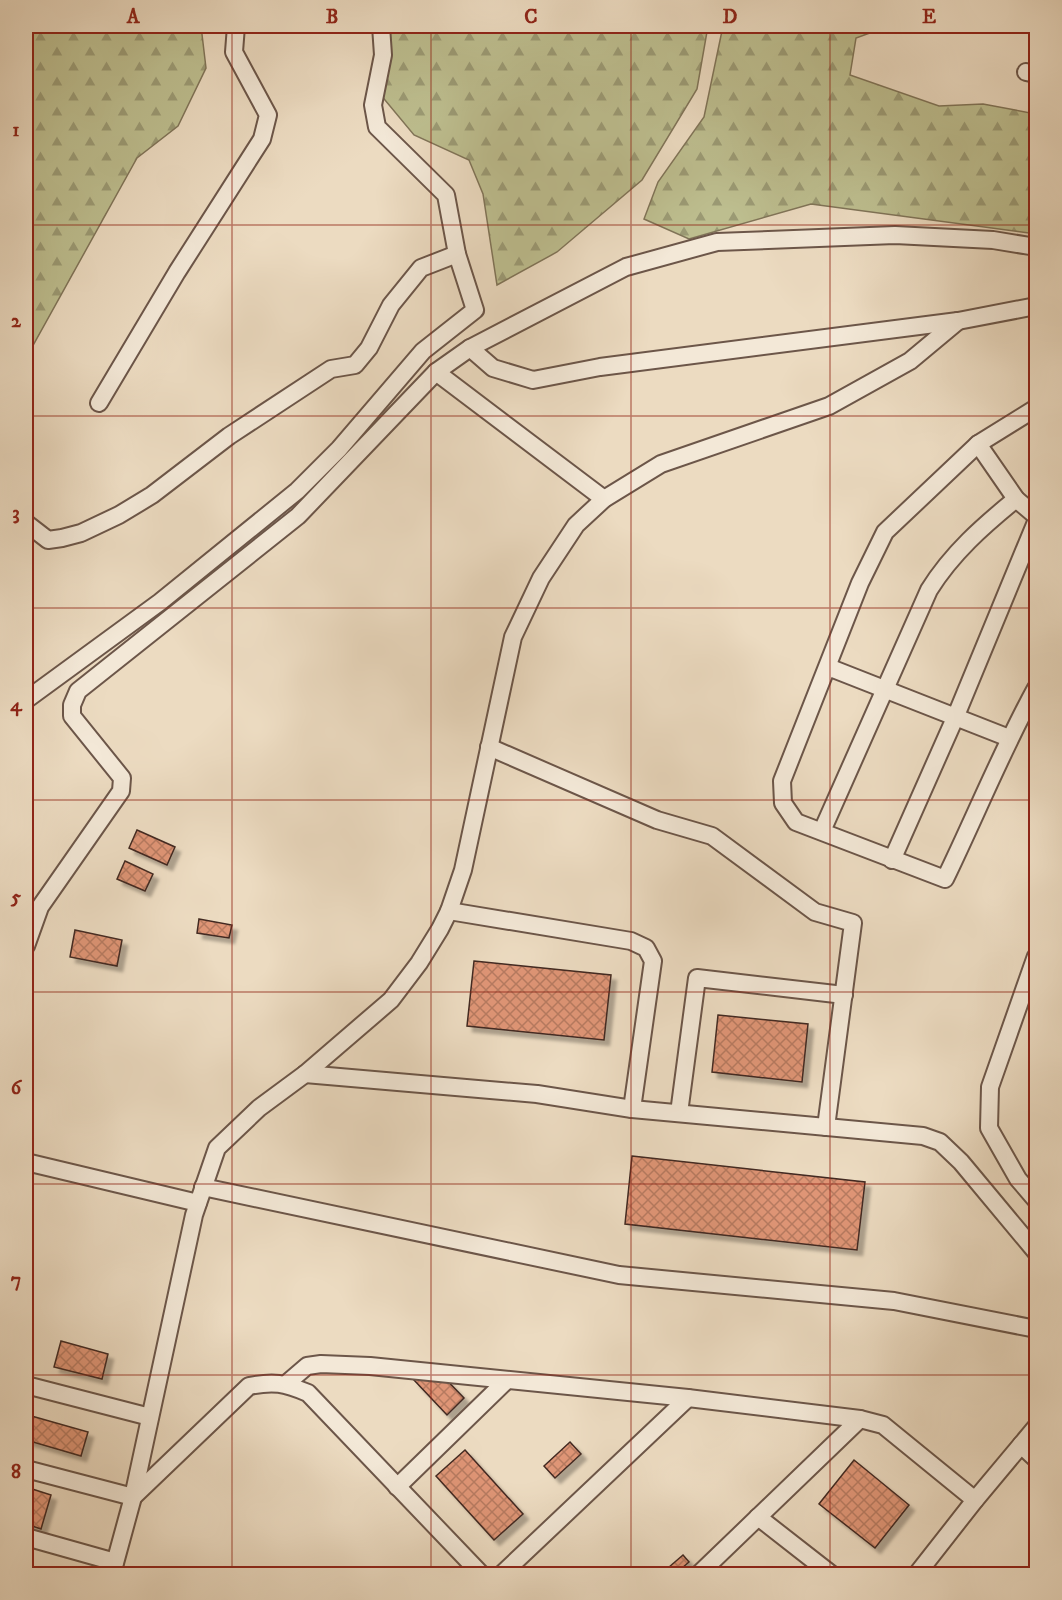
<svg xmlns="http://www.w3.org/2000/svg" width="1062" height="1600" font-family="'IM FELL DW Pica',serif">
<defs>
<pattern id="forest-firs" width="22" height="20" patternUnits="userSpaceOnUse" patternTransform="scale(1.5)"><rect width="22" height="20" fill="#bdbe8f"/><path d="M5 1l3.5 6h-7zM16 11l3.5 6h-7z" fill="#9b9a74"/></pattern>
<pattern id="building-cross-hatch" width="8" height="8" patternUnits="userSpaceOnUse" patternTransform="scale(1.5)"><rect width="8" height="8" fill="#df9576"/><path d="M0 0l8 8M0 8l8-8" fill="none" stroke="#b67a60"/></pattern>
<filter id="shadow"><feDropShadow dx="5.5" dy="5.5" stdDeviation="1.5" flood-color="#0004"/></filter>
</defs>
<rect width="100%" height="100%" fill="#ecdbc1"/>
<filter id="stains"><feTurbulence type="fractalNoise" baseFrequency=".00333" numOctaves="4"/><feColorMatrix values="0 0 0 0 .2 0 0 0 0 .09 0 0 0 0 .02 0 0 0 .5 -.17"/></filter>
<radialGradient id="worn" r=".72"><stop offset=".6" stop-color="#630" stop-opacity="0"/><stop offset="1" stop-color="#630" stop-opacity=".3"/></radialGradient>
<g fill="url(#forest-firs)" stroke="#807458" stroke-width="1.5">
<polygon points="26,26 201,26 206,68 178,126 137,158 26,358"/>
<polygon points="386,26 708,26 697,89 642,180 557,252 497,285 483,194 469,160 414,135 380,94"/>
<polygon points="723,26 889,26 856,38 850,75 939,106 983,104 1036,114 1036,232 1029,233 811,204 689,239 644,219 658,182 704,117"/>
</g>
<g fill="url(#building-cross-hatch)" stroke="#422921" stroke-width="1.5" filter="url(#shadow)">
<polygon points="137,830 175,847 167,865 129,848"/>
<polygon points="125,861 153,874 145,891 117,879"/>
<polygon points="199,919 232,925 229,938 197,933"/>
<polygon points="75,930 122,940 117,966 70,957"/>
<polygon points="474,961 611,975 604,1040 467,1026"/>
<polygon points="718,1015 808,1024 802,1082 712,1072"/>
<polygon points="632,1156 865,1182 857,1250 625,1224"/>
<polygon points="61,1341 108,1354 102,1379 54,1367"/>
<polygon points="431,1364 464,1398 447,1415 414,1380"/>
<polygon points="28,1415 88,1432 81,1456 26,1440 26,1423"/>
<polygon points="570,1442 581,1454 555,1478 544,1466"/>
<polygon points="465,1450 523,1514 494,1540 436,1476"/>
<polygon points="854,1460 909,1505 875,1548 819,1504"/>
<polygon points="26,1487 51,1495 41,1529 26,1524"/>
<polygon points="683,1555 689,1562 675,1574 661,1574"/>
</g>
<g fill="none" stroke-linecap="round" stroke-linejoin="round">
<g stroke="#6c5649" stroke-width="20">
<g id="minor">
<polyline points="1026,72 1036,74"/>
<polyline points="470,348 493,368 533,380 600,367 958,321 1036,306"/>
<polyline points="436,372 604,499"/>
<polyline points="99,403 177,272 262,139 268,115 234,52 236,26"/>
<path d="M 1036,408 L 978,444 L 885,532 L 860,583 L 782,781 L 783,803 L 796,822 L 945,879 C 976,815 1002,750 1036,688"/>
<polyline points="978,444 1016,499 1036,516"/>
<polyline points="26,523 48,540 62,538 81,533 119,515 152,495 229,436 331,369 355,365 369,348 391,305 421,268 457,254"/>
<polyline points="828,667 1009,738"/>
<polyline points="26,700 160,602 297,491 339,449 423,351 475,310 457,254 446,195 377,127 373,105 383,55 381,26"/>
<polyline points="489,747 657,820 712,836 815,912 853,923 826,1127"/>
<path d="M 822,831 L 929,590 C 952,553 983,526 1016,499"/>
<polyline points="892,860 955,718 1036,522"/>
<polyline points="26,946 40,907 121,791 122,778 72,716 72,705 78,691 298,516 436,372 470,348 626,267 717,242 895,235 993,240 1036,247"/>
<polyline points="1036,956 990,1087 989,1128 1018,1179 1036,1200"/>
<polyline points="305,1074 537,1094 632,1109 653,961 646,948 631,941 449,911"/>
<polyline points="632,1109 923,1136 940,1142 961,1162 1036,1252"/>
<polyline points="679,1113 697,978 844,995"/>
<polyline points="26,1162 198,1203"/>
<polyline points="203,1187 619,1275 894,1301 1036,1329"/>
<polyline points="286,1384 307,1366 321,1364 370,1366 688,1398 860,1419 883,1425 975,1500"/>
<polyline points="26,1385 150,1417"/>
<polyline points="1021,1445 1036,1459"/>
<polyline points="26,1469 133,1497"/>
<polyline points="397,1487 507,1380"/>
<path d="M 133,1497 L 249,1386 C 274,1381 284,1383 308,1393 L 481,1574"/>
<polyline points="758,1517 831,1574"/>
<polyline points="26,1537 115,1562"/>
<polyline points="112,1574 133,1497 194,1215 217,1148 259,1108 305,1074 391,1000 419,963 440,929 449,911 463,870 513,637 541,578 576,525 604,499 661,464 829,406 910,361 958,321"/>
<polyline points="502,1574 688,1398"/>
<polyline points="699,1574 860,1419"/>
<polyline points="917,1574 975,1500 1036,1427"/>
</g>
</g>
<use href="#minor" stroke="#f3e8d7" stroke-width="16"/>
</g>
<path fill="none" stroke="#8f2418" stroke-width="1.5" stroke-opacity="0.55" d="M 232,26 L 232,1574M 431,26 L 431,1574M 631,26 L 631,1574M 830,26 L 830,1574M 26,225 L 1036,225M 26,416 L 1036,416M 26,608 L 1036,608M 26,800 L 1036,800M 26,992 L 1036,992M 26,1184 L 1036,1184M 26,1375 L 1036,1375"/>
<rect width="1062" height="1600" fill="none" stroke="#ecdbc1" stroke-width="66"/>
<rect x="33" y="33" width="996" height="1534" fill="none" stroke="#8f2418" stroke-width="2"/>
<g font-size="20" text-anchor="middle" font-weight="bold" fill="#8f2418">
<text x="133" y="23">A</text>
<text x="332" y="23">B</text>
<text x="531" y="23">C</text>
<text x="730" y="23">D</text>
<text x="929" y="23">E</text>
<text x="16" y="136">1</text>
<text x="16" y="327">2</text>
<text x="16" y="519">3</text>
<text x="16" y="711">4</text>
<text x="16" y="903">5</text>
<text x="16" y="1094">6</text>
<text x="16" y="1286">7</text>
<text x="16" y="1478">8</text>
</g>
<rect width="100%" height="100%" filter="url(#stains)"/>
<rect width="100%" height="100%" fill="url(#worn)"/>
</svg>
